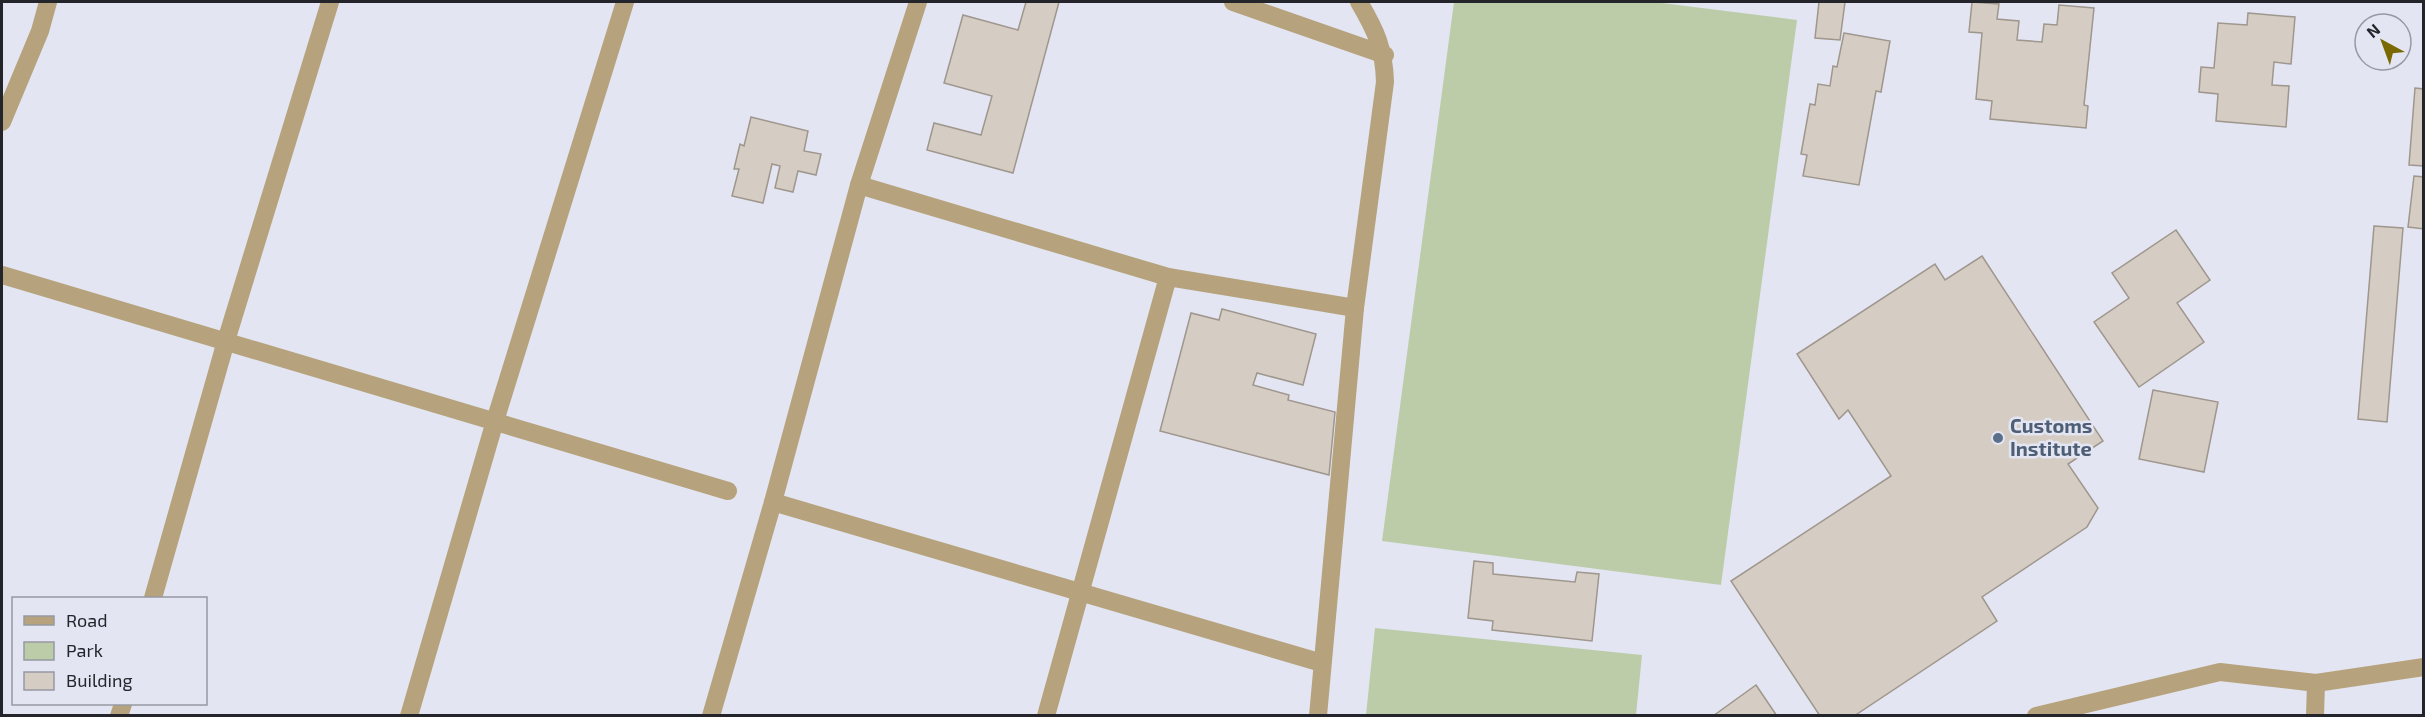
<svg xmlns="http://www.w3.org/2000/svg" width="2425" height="717" font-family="'Exo 2',sans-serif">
<rect width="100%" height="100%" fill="#e3e6f2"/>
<g fill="#bccca9">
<polygon points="1454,2 1654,2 1797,20 1721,585 1382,541"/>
<polygon points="1375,628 1642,655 1636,715 1366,715"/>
</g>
<g fill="#d5ccc3" stroke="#9f968d" stroke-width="1.5">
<polygon points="1026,2 1059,2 1013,173 927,150 934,123 981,135 992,96 944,83 963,15 1018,30"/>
<polygon points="1819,2 1845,2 1840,40 1815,38"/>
<polygon points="1972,2 1999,4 1997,19 2019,21 2017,40 2042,42 2044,24 2057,25 2059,5 2094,8 2084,105 2088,106 2086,128 1990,119 1992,101 1976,99 1982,33 1969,32"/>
<polygon points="2248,13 2295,17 2291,64 2274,62 2272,85 2289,86 2286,127 2216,121 2218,94 2199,92 2201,67 2214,68 2218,23 2247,25"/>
<polygon points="1844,33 1890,41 1881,92 1876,91 1859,185 1803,176 1807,155 1801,154 1810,104 1815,105 1818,84 1830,86 1833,66 1837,67"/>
<polygon points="2415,88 2424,89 2424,166 2409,165"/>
<polygon points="751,117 808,131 804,151 821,154 816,175 798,171 793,192 775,188 780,166 772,164 763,203 732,196 739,169 734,169 740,144 744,146"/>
<polygon points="2414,176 2424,177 2424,229 2408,227"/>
<polygon points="2374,226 2403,228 2387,422 2358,419"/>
<polygon points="2176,230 2210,280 2177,303 2204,342 2139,387 2094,322 2129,298 2112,273"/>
<polygon points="1982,256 2103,441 2068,464 2098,508 2087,527 1982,597 1997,621 1854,716 1820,716 1731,581 1891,476 1848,410 1839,419 1797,354 1935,264 1945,280"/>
<polygon points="1222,309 1316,334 1303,385 1257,373 1253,385 1289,395 1288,400 1335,412 1329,475 1160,431 1191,313 1219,320"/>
<polygon points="2153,390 2218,402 2204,472 2139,459"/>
<polygon points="1474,561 1493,563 1493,574 1575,582 1577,572 1599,574 1592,641 1492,630 1493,621 1468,618"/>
<polygon points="1756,685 1777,716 1713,716"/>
</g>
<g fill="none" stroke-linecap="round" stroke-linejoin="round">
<g stroke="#b6a37e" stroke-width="18">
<polyline points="1233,2 1385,55"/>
<polyline points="2,122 40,31 48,2"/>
<polyline points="859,185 1168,277 1355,308"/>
<polyline points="2,275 728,491"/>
<polyline points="773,502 1322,663"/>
<polyline points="153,598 226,341 330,2"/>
<polyline points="119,716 123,704"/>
<polyline points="409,716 495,421 625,2"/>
<polyline points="711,716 773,502 859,185 918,2"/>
<polyline points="1046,716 1168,277"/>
<path d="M 1318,716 L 1355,308 L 1385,82 C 1384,48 1376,31 1359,2"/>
<polyline points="2036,716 2220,672 2316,683 2424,667"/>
<polyline points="2315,716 2316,683"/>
</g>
</g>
<circle fill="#5c6f8a" stroke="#e3e6f2" stroke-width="2" cx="1998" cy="438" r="6"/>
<g text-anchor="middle" stroke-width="5" stroke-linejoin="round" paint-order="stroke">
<g font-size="20" font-weight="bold" fill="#4e5e75" stroke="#e3e6f2" text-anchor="start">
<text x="2010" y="433">Customs<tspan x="2010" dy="23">Institute</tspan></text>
</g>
</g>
<rect width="2425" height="717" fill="none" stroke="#24252a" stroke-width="6"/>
<rect x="12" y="597" width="195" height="108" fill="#e3e6f2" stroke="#9799a2" stroke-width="1.5"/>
<rect x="24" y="616" width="30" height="9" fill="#b6a37e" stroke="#9799a2" stroke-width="1.5"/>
<text x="66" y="627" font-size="18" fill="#24252a">Road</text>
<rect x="24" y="642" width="30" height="18" fill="#bccca9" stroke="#9799a2" stroke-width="1.5"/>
<text x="66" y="657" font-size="18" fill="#24252a">Park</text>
<rect x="24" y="672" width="30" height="18" fill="#d5ccc3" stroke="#9799a2" stroke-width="1.5"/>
<text x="66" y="687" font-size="18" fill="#24252a">Building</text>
<g transform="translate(2383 42) rotate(319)"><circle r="28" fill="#e3e6f2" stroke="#9799a2" stroke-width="1.5"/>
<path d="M0-4.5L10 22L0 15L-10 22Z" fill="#796900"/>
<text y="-9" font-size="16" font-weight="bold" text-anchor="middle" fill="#24252a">N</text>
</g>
</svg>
